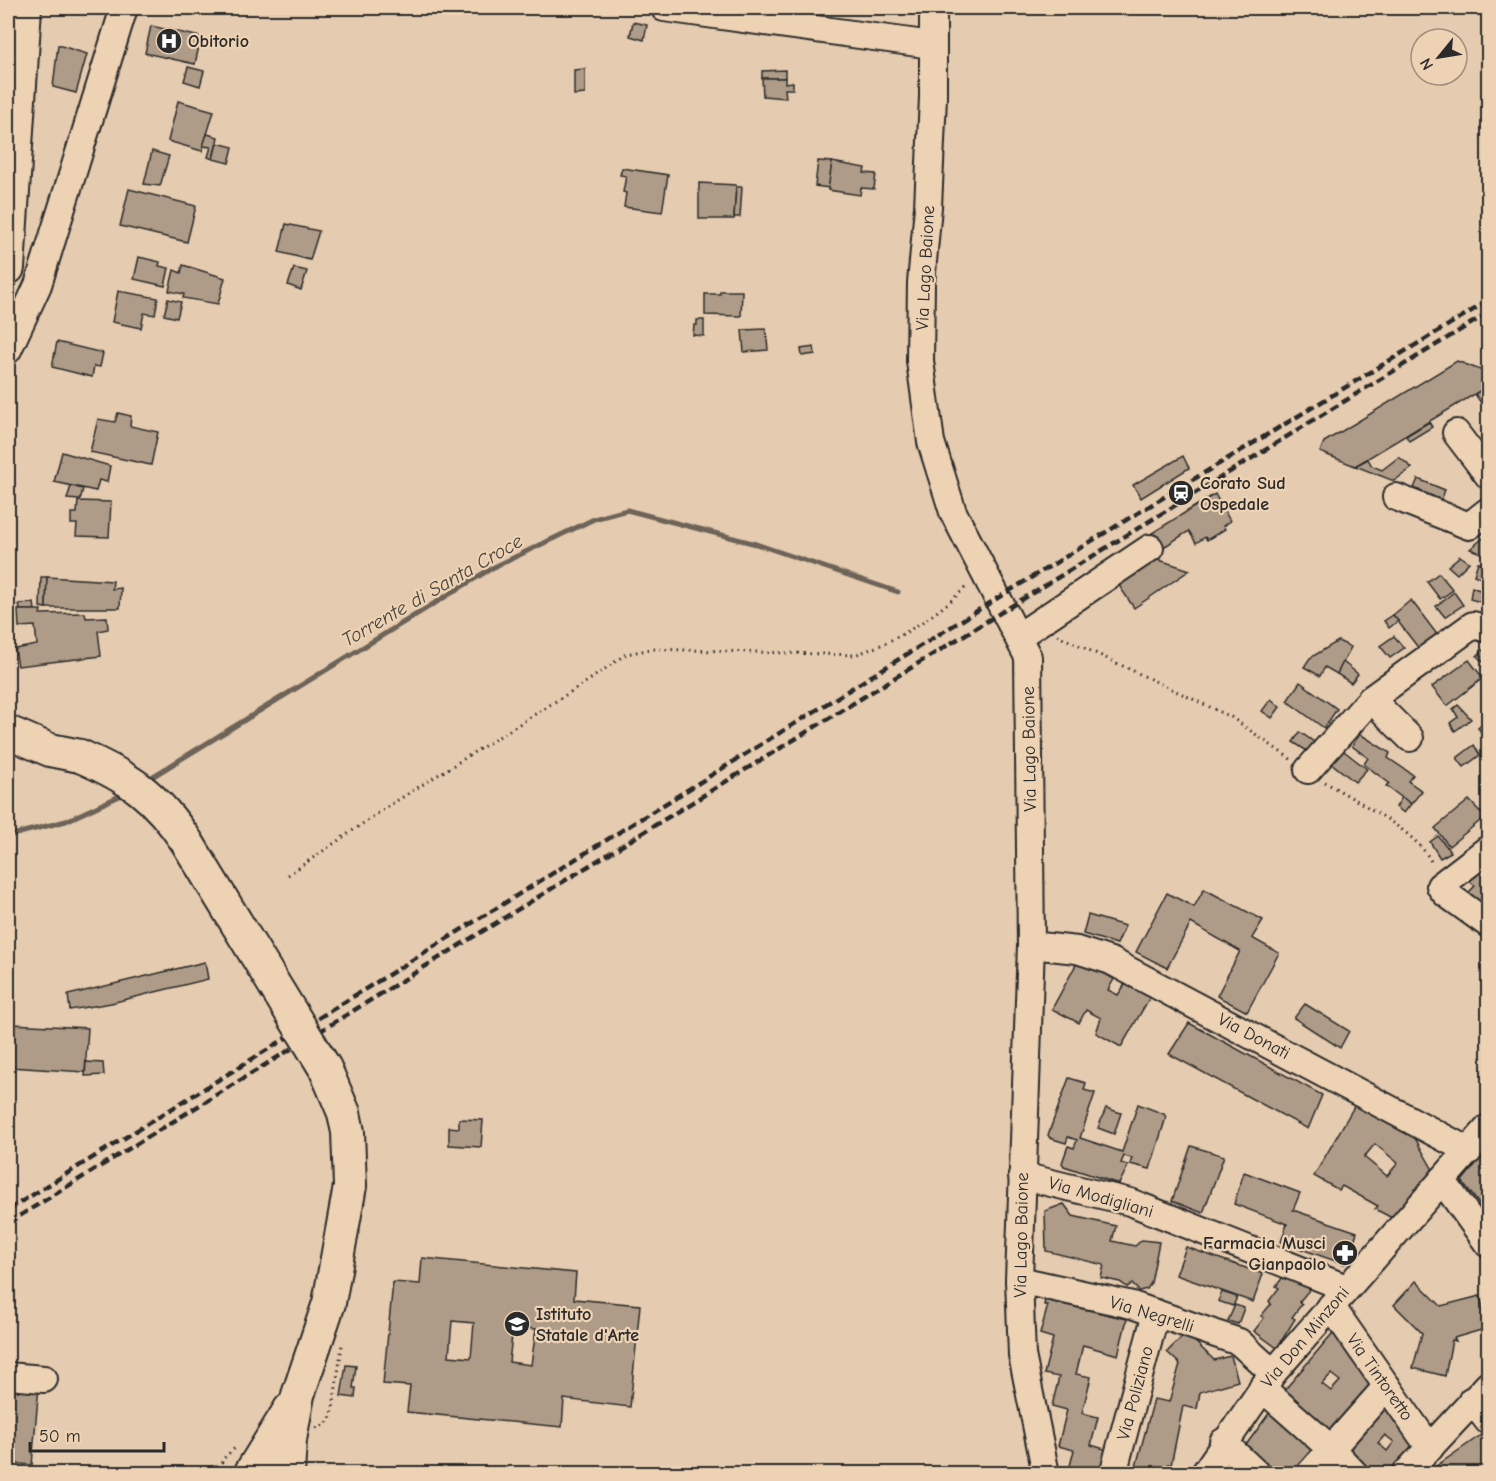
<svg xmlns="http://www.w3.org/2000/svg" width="1496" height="1481" font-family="'Comic Neue',sans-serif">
<rect width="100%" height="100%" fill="#e5cbaf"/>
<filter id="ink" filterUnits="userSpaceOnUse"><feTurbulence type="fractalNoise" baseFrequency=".0167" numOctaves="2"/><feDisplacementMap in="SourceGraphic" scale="12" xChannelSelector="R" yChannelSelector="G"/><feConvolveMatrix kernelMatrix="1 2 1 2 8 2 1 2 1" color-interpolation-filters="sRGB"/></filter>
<g filter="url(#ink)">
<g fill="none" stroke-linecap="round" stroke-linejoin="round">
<g stroke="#6d6459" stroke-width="5">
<polyline points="147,780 492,568 594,519 627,510 756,544 898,592"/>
<polyline points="8,836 66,821 126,793"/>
</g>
</g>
<g fill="#af9c88" stroke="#2b2b2b" stroke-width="1.5" fill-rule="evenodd">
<polygon points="633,22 647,25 644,40 630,36"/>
<polygon points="151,26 201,37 195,64 145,53"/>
<polygon points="58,45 87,54 76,93 53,87"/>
<polygon points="188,67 204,71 200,86 184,81"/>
<polygon points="585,69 585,94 574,95 574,70"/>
<polygon points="785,70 785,78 762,78 762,71"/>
<polygon points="762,78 785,78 785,83 793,82 793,89 785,89 786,98 763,96"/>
<polygon points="178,101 214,111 202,151 168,141"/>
<polygon points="207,134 218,137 213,159 208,157 211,147 203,146"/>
<polygon points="217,143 233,147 229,163 213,159"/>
<polygon points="152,151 169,156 160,186 144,184"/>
<polygon points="818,161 832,162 829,188 815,186"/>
<polygon points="832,162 865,168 864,173 876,174 874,189 861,188 860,195 828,190"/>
<polygon points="622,168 668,175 662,212 624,207 626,193 623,192 626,176 620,175"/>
<polygon points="699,183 736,185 734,219 699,219"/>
<polygon points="736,187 742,187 740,217 734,217"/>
<polygon points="129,189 196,206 187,242 120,226"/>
<polygon points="286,224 319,231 310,260 279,252"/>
<polygon points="139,257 160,262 159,266 169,268 165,286 134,279"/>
<polygon points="183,265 225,278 218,304 183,298 184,294 169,291 174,270 181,273"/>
<polygon points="294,268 307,271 301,290 288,285"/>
<polygon points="118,291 158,298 155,315 144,313 141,328 112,322"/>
<polygon points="720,291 742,291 741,316 705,315 705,294 720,294"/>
<polygon points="168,299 181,302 177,318 164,315"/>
<polygon points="697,320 704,320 704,336 693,335 694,325 697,325"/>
<polygon points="766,329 768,350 744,352 742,330"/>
<polygon points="57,342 103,353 100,367 94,366 92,377 52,367"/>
<polygon points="814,347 815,354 802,356 801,349"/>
<polygon points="1457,361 1488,373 1488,386 1355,466 1320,452 1324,442"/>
<polygon points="1488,386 1488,398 1481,403 1475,394"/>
<polygon points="118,413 131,416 130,426 158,432 151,465 90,452 98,419 115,422"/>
<polygon points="1429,422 1432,427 1409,441 1406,436"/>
<polygon points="62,452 110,466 107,482 99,480 96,491 54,482"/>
<polygon points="1183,456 1189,468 1141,498 1133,485"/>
<polygon points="1399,457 1412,468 1394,481 1355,466 1368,459 1372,466 1382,470"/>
<polygon points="1418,479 1445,490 1441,500 1414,488"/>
<polygon points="71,486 83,489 80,500 67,499"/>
<polygon points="1215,494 1230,521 1223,526 1225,529 1207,540 1205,537 1196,543 1189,531 1159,550 1149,535"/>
<polygon points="78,501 111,502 109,537 76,536 77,524 71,524 71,513 77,513"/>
<polygon points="1488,534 1488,550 1483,554 1470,549"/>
<polygon points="1460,556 1469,562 1457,574 1448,566"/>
<polygon points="1150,557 1190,570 1134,608 1116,581"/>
<polygon points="1478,562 1488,565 1488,581 1474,575"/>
<polygon points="1439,573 1453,590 1440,599 1427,582"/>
<polygon points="41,577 47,577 46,608 40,607"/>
<polygon points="47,577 113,581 112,589 121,588 120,608 46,608"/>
<polygon points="1472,587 1482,591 1484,603 1470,599"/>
<polygon points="1454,592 1463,605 1445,617 1436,606"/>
<polygon points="1411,600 1439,637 1420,650 1393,615"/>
<polygon points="34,603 35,610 20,610 19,604"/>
<polygon points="18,610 41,610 40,614 85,613 86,618 107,617 108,629 98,631 101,656 18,666 15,649 37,645 35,626 19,627"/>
<polygon points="1393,615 1398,621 1389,628 1384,621"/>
<polygon points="1394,636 1404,648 1390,658 1380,646"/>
<polygon points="1338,641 1351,647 1337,674 1325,667 1320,676 1304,667 1310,658"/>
<polygon points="1488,645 1488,667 1477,656"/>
<polygon points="1469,660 1483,678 1447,706 1432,687"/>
<polygon points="1343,662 1358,674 1351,683 1337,674"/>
<polygon points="1300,682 1337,709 1324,728 1287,701"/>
<polygon points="1271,699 1280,707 1272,718 1262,711"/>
<polygon points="1458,705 1471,719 1455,731 1450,723 1458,717 1453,709"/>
<polygon points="1488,720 1488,754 1483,745 1488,742 1478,728"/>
<polygon points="1300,732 1314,742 1307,751 1293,742"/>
<polygon points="1360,734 1390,753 1388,758 1413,775 1408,781 1422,791 1411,804 1386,786 1389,783 1364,764 1368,758 1352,746"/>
<polygon points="1474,745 1480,755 1464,767 1457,758"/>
<polygon points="1340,748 1367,769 1355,782 1330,762"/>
<polygon points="1402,797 1411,804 1404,813 1396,807"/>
<polygon points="1469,800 1485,817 1449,846 1435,828"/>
<polygon points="1438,836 1451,852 1440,858 1430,842"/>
<polygon points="1488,861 1488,909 1468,893 1475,886 1467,879"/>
<polygon points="1204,889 1263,920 1252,938 1279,953 1247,1012 1217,996 1240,951 1191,923 1167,968 1136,952 1167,893 1194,907"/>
<polygon points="1088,915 1125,926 1117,944 1083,934"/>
<polygon points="1079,959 1114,979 1108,990 1118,995 1126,983 1150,997 1121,1047 1096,1033 1101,1018 1086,1010 1079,1023 1052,1009"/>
<polygon points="205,962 208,979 111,1003 70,1010 68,995"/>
<polygon points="1305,1004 1349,1031 1340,1048 1294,1018"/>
<polygon points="1189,1023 1322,1095 1308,1129 1169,1054"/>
<polygon points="12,1024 88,1028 85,1072 10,1067"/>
<polygon points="86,1062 103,1063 104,1075 85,1076"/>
<polygon points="1069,1078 1086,1083 1084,1090 1095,1093 1080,1138 1122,1152 1138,1104 1164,1114 1166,1117 1150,1169 1130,1164 1132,1158 1124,1156 1121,1163 1128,1166 1119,1184 1064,1166 1062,1163 1068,1146 1074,1148 1077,1140 1068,1137 1066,1143 1050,1138 1048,1135"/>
<path d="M 1359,1098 L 1407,1124 L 1433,1170 L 1394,1219 L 1375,1209 L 1378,1206 L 1342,1186 L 1339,1190 L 1314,1176 ZM 1375,1144 L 1398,1163 L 1387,1176 L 1364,1157 Z"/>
<polygon points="1106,1108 1121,1113 1114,1134 1098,1128"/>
<polygon points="459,1119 483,1120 481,1147 449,1145 449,1127 459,1128"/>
<polygon points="1191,1146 1224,1156 1203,1213 1172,1201"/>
<polygon points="1488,1149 1488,1206 1484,1211 1462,1181"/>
<polygon points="1244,1172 1300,1193 1293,1210 1357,1232 1348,1261 1344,1264 1281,1242 1287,1224 1234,1204"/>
<polygon points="1064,1204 1073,1216 1116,1226 1112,1241 1135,1246 1142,1240 1159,1242 1151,1283 1147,1289 1139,1291 1132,1284 1127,1287 1120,1282 1101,1278 1104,1265 1046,1251 1045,1211"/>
<polygon points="1186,1247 1263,1274 1253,1302 1176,1275"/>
<path d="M 422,1258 L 576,1273 L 574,1299 L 640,1305 L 630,1407 L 564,1399 L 562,1427 L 407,1412 L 410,1386 L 383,1384 L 393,1282 L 420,1284 ZM 452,1321 L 474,1323 L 471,1358 L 449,1356 ZM 513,1327 L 536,1329 L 531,1365 L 509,1362 Z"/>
<polygon points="1287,1272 1310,1289 1299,1302 1302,1304 1292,1317 1295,1319 1277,1348 1254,1331 1264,1318 1261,1316 1271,1304 1269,1301 1279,1288 1276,1286"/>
<polygon points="1416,1281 1441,1306 1480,1296 1488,1328 1454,1338 1456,1341 1452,1340 1445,1376 1413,1368 1422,1333 1394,1305"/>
<polygon points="1222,1292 1237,1297 1233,1306 1218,1301"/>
<polygon points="1045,1300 1127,1319 1118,1355 1083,1345 1076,1374 1091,1377 1082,1413 1098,1417 1091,1445 1108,1450 1102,1474 1068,1474 1074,1450 1058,1446 1067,1410 1052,1406 1059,1377 1044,1374 1053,1338 1040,1334 1048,1305 1044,1305"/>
<polygon points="1235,1305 1244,1308 1238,1324 1228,1321"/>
<path d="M 1337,1328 L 1375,1383 L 1329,1437 L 1282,1393 ZM 1331,1374 L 1340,1381 L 1331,1391 L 1322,1384 Z"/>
<polygon points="1186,1333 1214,1360 1231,1356 1238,1381 1200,1392 1197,1409 1183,1406 1171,1465 1168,1464 1166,1474 1134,1474 1154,1399 1169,1402 1180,1364 1167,1352"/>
<polygon points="346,1365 356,1366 353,1388 356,1388 355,1398 341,1396"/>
<polygon points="8,1384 39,1386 32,1465 8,1463 10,1413 8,1413"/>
<path d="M 1385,1397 L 1417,1445 L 1392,1474 L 1371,1474 L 1344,1447 ZM 1385,1435 L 1394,1442 L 1387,1451 L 1378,1443 Z"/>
<polygon points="1273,1408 1316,1449 1295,1474 1271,1474 1243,1449"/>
<polygon points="1481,1435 1488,1445 1488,1473 1430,1474 1429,1471"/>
</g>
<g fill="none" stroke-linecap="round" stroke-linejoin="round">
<g stroke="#2b2b2b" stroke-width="30">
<g id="minor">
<polyline points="664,8 932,45"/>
<polyline points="933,8 933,97 928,207 921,283 920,361 931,442 953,512 1028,657 1031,945 1019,1280 1022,1355 1046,1474"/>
<polyline points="8,350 38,285 124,8"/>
<polyline points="1456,433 1488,475"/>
<polyline points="1396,497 1469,526 1488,511"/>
<polyline points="1019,636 1150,548"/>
<polyline points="1371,699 1410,738"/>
<polyline points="1308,770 1371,699 1473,625 1488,629"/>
<polyline points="1488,849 1440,886 1445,893 1488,924"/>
<polyline points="1031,945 1077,950 1111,961 1469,1151"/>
<polyline points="1022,1176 1130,1202 1346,1288"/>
<polyline points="1442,1180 1488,1244"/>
<polyline points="1019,1280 1132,1305 1239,1342 1273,1373"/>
<polyline points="1331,1306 1430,1448"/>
<polyline points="8,1376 44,1379"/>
<polyline points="1262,1388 1331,1449 1355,1474"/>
<polyline points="1472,1400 1488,1421"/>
<polyline points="1223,1442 1257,1474"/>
<polyline points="1113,1474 1156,1313"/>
<polyline points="1204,1474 1273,1373 1488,1128"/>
<polyline points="1309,1474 1387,1386"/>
<polyline points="1405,1474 1488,1385"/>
</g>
</g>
<g stroke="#2b2b2b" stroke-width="36">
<g id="major">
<polyline points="8,268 25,8"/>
<polyline points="8,732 50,750 80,756"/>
<polyline points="251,1472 290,1409"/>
<polyline points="288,1474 290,1440 298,1395 329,1303 350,1186"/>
</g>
</g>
<g stroke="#2b2b2b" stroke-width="3" stroke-dasharray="1.5 4.5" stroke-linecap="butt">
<polyline points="1057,635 1231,717 1292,760"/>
<path d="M 1325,782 C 1355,801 1419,831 1432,864"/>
<path d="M 288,875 L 390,805 L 588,681 L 626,654 L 652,649 L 854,655 C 896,642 935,617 967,586"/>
<polyline points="316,1428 326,1424 332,1415 342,1345"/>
<polyline points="217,1474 223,1459 237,1446"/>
</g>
<use href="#minor" stroke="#edd2b4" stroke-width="26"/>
<use href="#major" stroke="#edd2b4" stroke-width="32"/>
<g stroke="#2b2b2b" stroke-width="4.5" stroke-dasharray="9 4.5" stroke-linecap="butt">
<polyline points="8,1210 1014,588 1488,301"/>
<polyline points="8,1223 1488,313"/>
</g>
<g stroke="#2b2b2b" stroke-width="36" stroke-linecap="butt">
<path id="major-bridge" d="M 80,756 C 131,778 156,796 187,842 L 325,1068 L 344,1113 L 348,1132 L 350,1186"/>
</g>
<use href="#major-bridge" stroke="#edd2b4" stroke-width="32"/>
</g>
</g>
<defs>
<g id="hospital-disc" transform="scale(1.35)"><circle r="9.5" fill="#2b2b2b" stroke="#edd2b4"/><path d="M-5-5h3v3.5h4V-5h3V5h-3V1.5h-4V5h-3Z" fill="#fff"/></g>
<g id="station-disc" transform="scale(1.35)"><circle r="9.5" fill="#2b2b2b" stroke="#edd2b4"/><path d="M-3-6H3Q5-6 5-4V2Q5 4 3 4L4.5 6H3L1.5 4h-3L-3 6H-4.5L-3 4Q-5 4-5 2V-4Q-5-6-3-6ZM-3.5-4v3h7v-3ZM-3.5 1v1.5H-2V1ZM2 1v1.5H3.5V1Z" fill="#fff"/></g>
<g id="pharmacy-disc" transform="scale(1.35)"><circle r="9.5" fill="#2b2b2b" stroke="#edd2b4"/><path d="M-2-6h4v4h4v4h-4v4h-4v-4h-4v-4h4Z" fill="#fff"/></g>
<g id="school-disc" transform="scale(1.35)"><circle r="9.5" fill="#2b2b2b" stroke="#edd2b4"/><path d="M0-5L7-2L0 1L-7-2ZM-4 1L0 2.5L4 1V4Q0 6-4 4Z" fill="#fff"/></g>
</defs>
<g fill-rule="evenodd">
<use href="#hospital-disc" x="169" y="41"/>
<use href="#station-disc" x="1181" y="493"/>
<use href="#pharmacy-disc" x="1345" y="1253"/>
<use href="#school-disc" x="517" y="1324"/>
</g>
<g text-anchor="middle" stroke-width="4.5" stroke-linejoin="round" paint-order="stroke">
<g font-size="18" font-weight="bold" fill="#2b2b2b" stroke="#edd2b4" text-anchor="start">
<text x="188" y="47">Obitorio</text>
<text x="1200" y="489">Corato Sud<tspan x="1200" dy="21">Ospedale</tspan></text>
<text x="1326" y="1249" text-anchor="end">Farmacia Musci<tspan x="1326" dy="21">Gianpaolo</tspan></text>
<text x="536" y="1320">Istituto<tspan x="536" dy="21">Statale d'Arte</tspan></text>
</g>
<g font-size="18" fill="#2b2b2b" stroke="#edd2b4">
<text transform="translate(925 268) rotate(-87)" y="6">Via Lago Baione</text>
<text transform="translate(1029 749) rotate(-91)" y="6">Via Lago Baione</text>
<text transform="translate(1254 1036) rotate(28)" y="6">Via Donati</text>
<text transform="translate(1101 1197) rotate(16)" y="6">Via Modigliani</text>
<text transform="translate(1021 1235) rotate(-89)" y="6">Via Lago Baione</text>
<text transform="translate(1152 1314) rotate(17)" y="6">Via Negrelli</text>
<text transform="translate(1305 1337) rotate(-50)" y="6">Via Don Minzoni</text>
<text transform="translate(1380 1377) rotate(55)" y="6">Via Tintoretto</text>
<text transform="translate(1135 1393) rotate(-75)" y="6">Via Poliziano</text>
</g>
<g font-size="20" font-style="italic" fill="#46433e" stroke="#edd2b4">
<text transform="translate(432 590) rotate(-30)" y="7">Torrente di Santa Croce</text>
</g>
</g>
<rect width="1496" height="1481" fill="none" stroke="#edd2b4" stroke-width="30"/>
<rect x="15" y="15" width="1466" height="1451" fill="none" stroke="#2b2b2b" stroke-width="2" filter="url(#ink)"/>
<g transform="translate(1439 57) rotate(240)"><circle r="28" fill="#edd2b4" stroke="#9f8f7d" stroke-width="1.5"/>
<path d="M0-4.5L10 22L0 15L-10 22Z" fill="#2b2b2b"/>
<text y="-9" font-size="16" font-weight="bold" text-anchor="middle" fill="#2b2b2b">N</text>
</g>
<path d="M30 1442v9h134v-9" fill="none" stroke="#2b2b2b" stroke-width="3"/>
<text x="39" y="1442" font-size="18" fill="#2b2b2b" stroke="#edd2b4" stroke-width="4.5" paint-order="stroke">50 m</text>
</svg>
